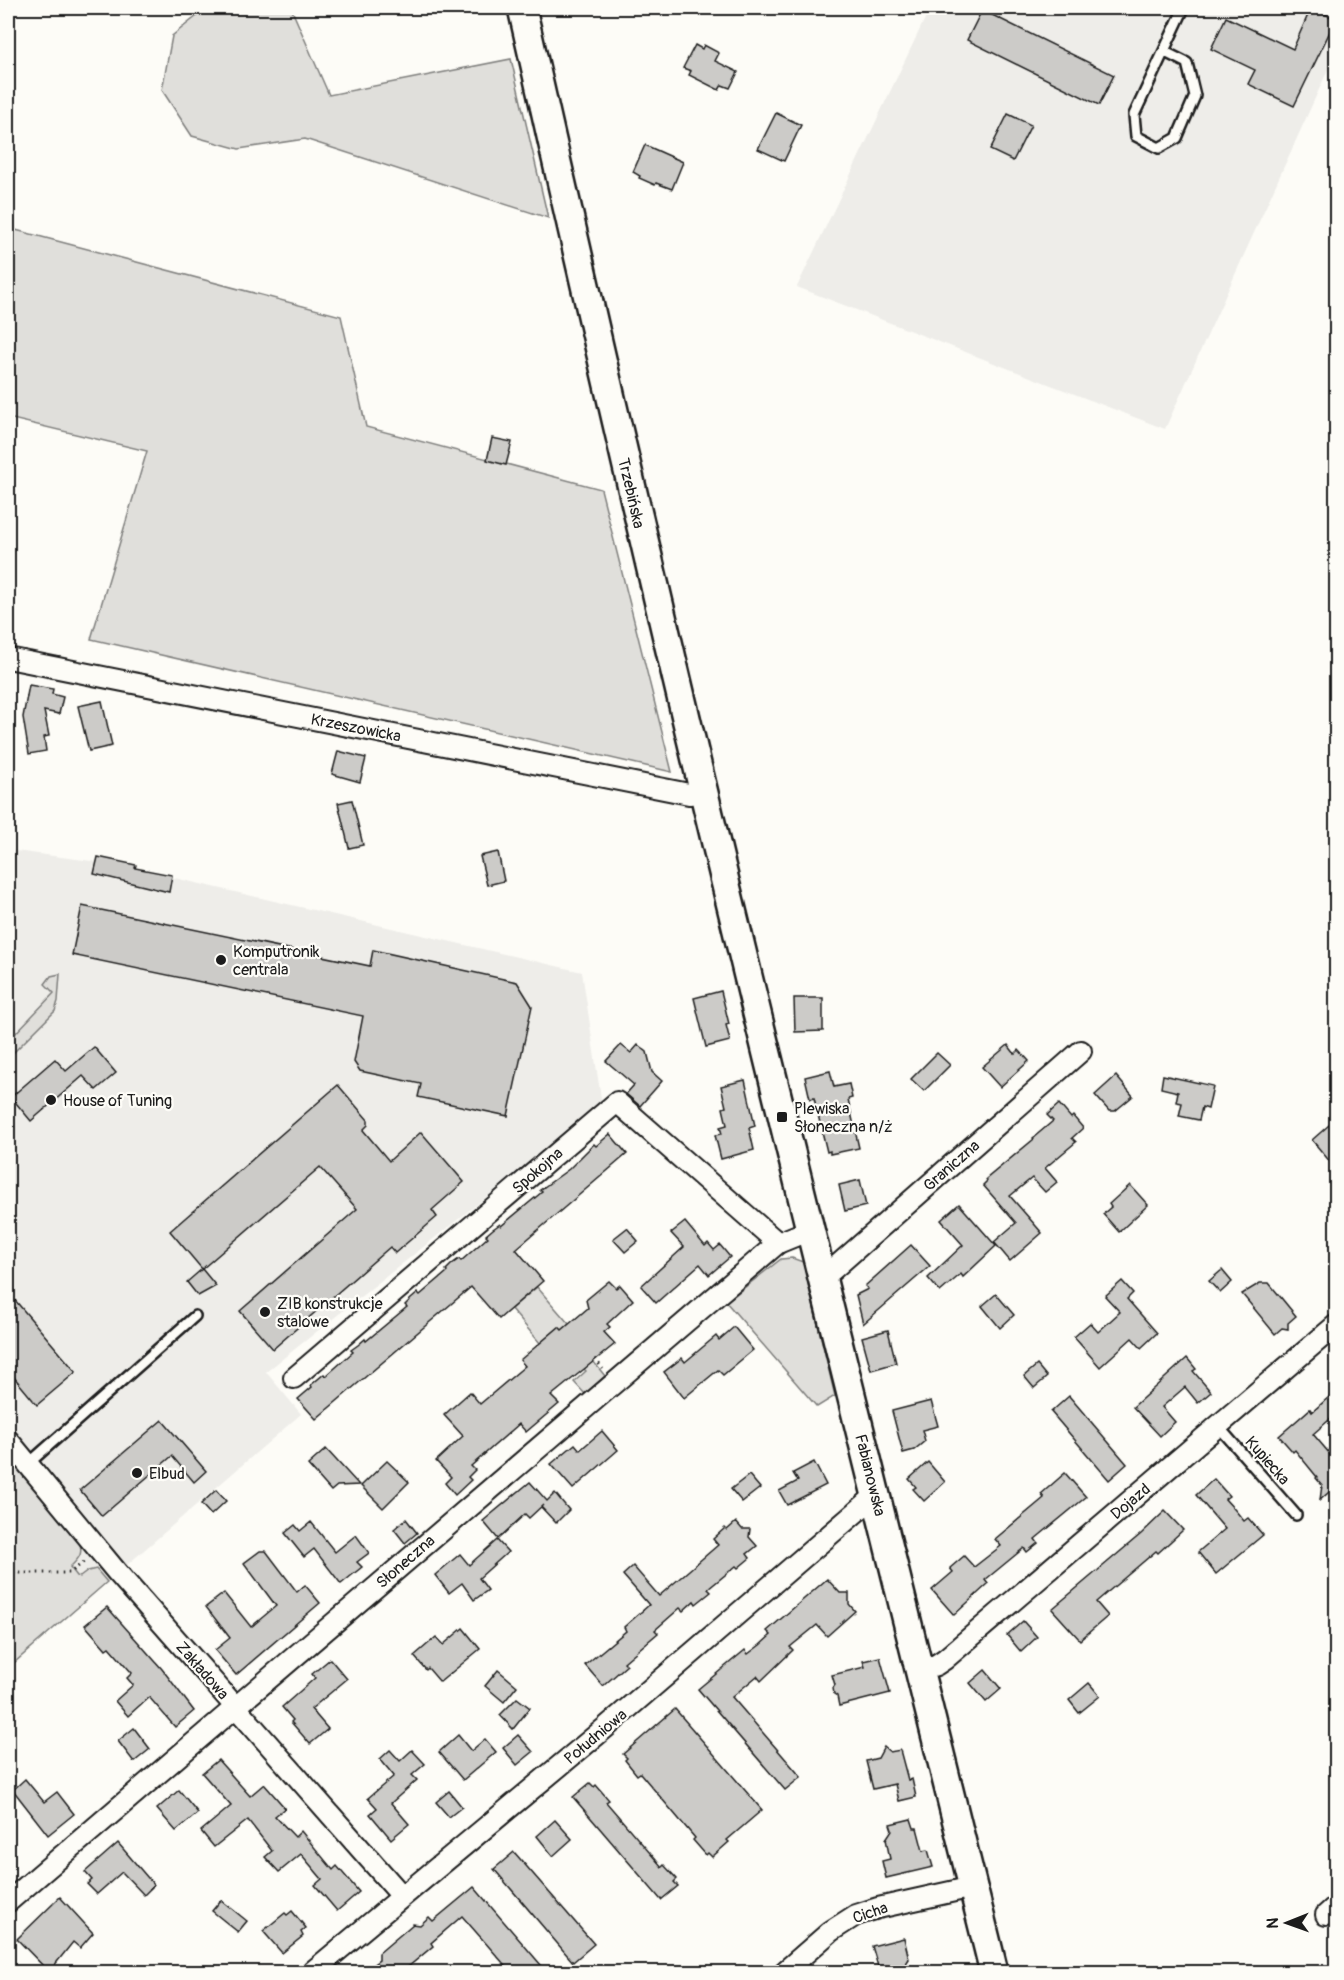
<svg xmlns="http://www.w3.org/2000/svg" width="1344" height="1980" font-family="Pangolin,sans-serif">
<rect width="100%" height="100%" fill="#fdfcf7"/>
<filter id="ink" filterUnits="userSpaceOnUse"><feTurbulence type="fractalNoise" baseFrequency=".0167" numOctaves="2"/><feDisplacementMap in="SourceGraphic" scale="12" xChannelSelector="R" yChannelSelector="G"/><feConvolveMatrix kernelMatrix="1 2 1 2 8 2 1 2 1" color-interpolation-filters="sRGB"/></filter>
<g filter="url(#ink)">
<g fill="#eeede9">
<polygon points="930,8 1336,8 1336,52 1165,429 797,287"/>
<polygon points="8,850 114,864 582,972 602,1105 266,1372 301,1414 8,1668"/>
</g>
<g fill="#e0dfdb" stroke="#7e7e7c" stroke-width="1.5">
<polygon points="207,8 291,8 329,95 511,59 548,218 305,139 239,149 192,136 162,90 172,36"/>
<polygon points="8,228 341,316 366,427 601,489 672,772 91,639 147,451 8,418"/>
<polygon points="60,974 58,1001 55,1011 8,1058 8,1037 10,1039 54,993 45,984 51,976"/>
<polygon points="792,1258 803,1262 835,1396 817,1407 726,1302 781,1259"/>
<polygon points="537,1287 569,1324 562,1330 559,1327 540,1343 511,1309"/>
<polygon points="593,1361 605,1376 585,1394 574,1382 586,1371 584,1369"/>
<path d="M 8,1454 L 79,1539 C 83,1553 81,1557 70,1567 L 77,1576 L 80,1577 L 88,1571 L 96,1569 L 107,1582 L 8,1668 Z"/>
</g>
<g fill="#cccbc8" stroke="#1c1c1c" stroke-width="1.5">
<polygon points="1311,8 1336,19 1294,106 1248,84 1255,70 1211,49 1226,17 1293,49"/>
<polygon points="982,10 1114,75 1099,105 967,40"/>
<polygon points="695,45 702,49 704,45 719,53 715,61 738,72 730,88 722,85 719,90 689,75 691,71 683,68"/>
<polygon points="776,113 801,125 784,161 758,149"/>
<polygon points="1008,114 1031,125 1013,161 990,150"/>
<polygon points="645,145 683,162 672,189 656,183 655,185 639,178 640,176 633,172"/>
<polygon points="492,438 512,442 506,465 487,460"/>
<polygon points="29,685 53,689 52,694 63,697 59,714 44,711 49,736 44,737 46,751 29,754 23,717"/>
<polygon points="102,701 112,746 89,751 78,706"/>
<polygon points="338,751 366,758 360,782 332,774"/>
<polygon points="352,800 363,845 349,848 338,803"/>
<polygon points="498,852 504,881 487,885 480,856"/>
<polygon points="98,857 136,865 135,868 172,875 169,892 94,874"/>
<polygon points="82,906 370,966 373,950 517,982 532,1006 508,1116 418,1097 421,1084 360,1071 354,1062 363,1016 72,955"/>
<polygon points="721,991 729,1024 726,1025 730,1041 706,1047 694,998"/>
<polygon points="794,998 823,998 823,1031 795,1032"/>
<polygon points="621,1045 631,1053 638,1045 647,1052 652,1072 662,1081 640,1106 626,1094 634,1085 606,1061"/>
<polygon points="1008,1045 1015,1054 1019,1050 1029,1061 1000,1087 982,1067"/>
<polygon points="94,1047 116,1073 96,1090 83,1076 31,1121 11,1097 55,1059 66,1071"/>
<polygon points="937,1053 950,1065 924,1091 911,1079"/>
<polygon points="830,1071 834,1087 849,1084 852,1098 848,1099 859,1148 830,1154 830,1151 827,1152 814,1098 810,1099 805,1077"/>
<polygon points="1163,1075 1213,1086 1208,1109 1202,1107 1199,1120 1179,1116 1182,1103 1176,1102 1178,1092 1161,1088"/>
<polygon points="1116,1076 1133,1096 1115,1111 1109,1111 1095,1095"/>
<polygon points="745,1080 755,1126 749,1128 754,1150 721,1159 715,1135 722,1134 720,1127 727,1125 723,1108 726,1107 721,1086"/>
<polygon points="338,1085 368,1120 368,1125 363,1130 389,1161 421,1132 464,1182 432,1210 437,1217 395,1253 390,1247 273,1349 240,1311 357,1209 320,1167 202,1269 170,1231"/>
<polygon points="1059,1104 1071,1118 1073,1116 1083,1128 1072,1138 1076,1142 1045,1168 1057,1182 1045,1192 1032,1178 1010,1196 1042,1233 1010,1261 994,1242 1016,1223 983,1185 987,1181 986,1179 1034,1139 1033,1138 1053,1121 1047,1115"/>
<polygon points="1329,1125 1336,1135 1336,1169 1312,1140"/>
<polygon points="610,1134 627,1154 516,1249 543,1281 499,1319 471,1287 316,1419 298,1399 312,1387 311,1385 324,1374 326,1376 353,1352 351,1350 358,1345 365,1339 366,1341 407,1307 405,1305 411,1299 418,1293 420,1295 447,1272 446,1270 452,1264 459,1259 461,1261 488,1237 486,1235 493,1229 500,1224 501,1226 542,1192 540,1190 569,1169 594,1144 596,1146"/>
<polygon points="860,1180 866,1206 845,1211 839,1185"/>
<polygon points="1130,1185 1148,1205 1119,1232 1103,1214 1111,1207 1109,1204"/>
<polygon points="959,1204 996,1246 963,1277 961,1274 940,1292 928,1278 963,1245 941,1220"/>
<polygon points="685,1222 705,1246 708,1243 714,1250 720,1245 730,1257 709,1275 700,1264 656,1303 641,1286 684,1247 671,1233"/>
<polygon points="627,1228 638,1241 625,1252 613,1239"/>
<polygon points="911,1245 930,1266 863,1324 856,1295 868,1289 865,1286"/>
<polygon points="202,1269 216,1286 198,1296 187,1282"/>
<polygon points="1222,1270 1232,1282 1220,1293 1209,1281"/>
<polygon points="609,1281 616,1288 620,1285 633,1300 607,1324 610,1327 604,1332 615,1344 551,1396 559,1404 526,1432 519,1424 471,1466 475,1470 468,1477 471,1480 455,1495 445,1483 451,1477 436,1461 463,1436 444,1415 470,1392 480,1404 525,1366 520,1360 559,1327 562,1330 588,1308 586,1300"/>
<polygon points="1122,1281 1133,1293 1127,1299 1157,1333 1141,1348 1132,1338 1100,1367 1074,1337 1090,1323 1098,1332 1120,1312 1105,1296"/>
<polygon points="1260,1283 1269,1283 1296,1316 1288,1323 1288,1329 1282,1328 1275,1334 1242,1294"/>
<polygon points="8,1292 76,1372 37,1405 8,1370"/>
<polygon points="996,1294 1014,1315 1000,1328 982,1306"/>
<polygon points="734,1327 753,1350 723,1375 718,1370 684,1398 664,1372 682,1358 685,1362 716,1336 719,1340"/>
<polygon points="888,1330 896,1363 871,1370 862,1337"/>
<polygon points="1187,1358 1196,1369 1193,1371 1211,1392 1198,1403 1185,1387 1162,1407 1175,1422 1160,1436 1133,1407"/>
<polygon points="1037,1365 1047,1377 1034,1388 1024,1376"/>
<polygon points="1336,1391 1336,1414 1313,1434 1336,1461 1336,1486 1320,1500 1322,1485 1316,1478 1317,1477 1295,1450 1293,1452 1279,1436 1310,1409 1312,1412"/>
<polygon points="1069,1396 1127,1464 1109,1480 1051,1412"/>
<polygon points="931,1401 938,1426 922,1430 925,1441 914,1450 903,1453 892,1411"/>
<polygon points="162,1420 206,1471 194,1482 172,1456 102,1516 80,1490"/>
<polygon points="602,1431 618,1450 573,1489 551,1464 575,1444 580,1450"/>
<polygon points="326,1449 359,1485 337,1486 331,1491 308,1465"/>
<polygon points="387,1461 409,1482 383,1508 361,1486"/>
<polygon points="814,1462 826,1485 787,1505 779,1491 798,1481 793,1473"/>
<polygon points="928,1462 945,1482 924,1501 913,1489 916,1487 909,1479"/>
<polygon points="1065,1473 1086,1497 1035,1539 1038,1543 1027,1552 1024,1548 985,1580 988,1584 954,1615 932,1590 953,1572 950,1568 964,1556 974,1567 1001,1546 995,1539 1044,1498 1041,1494"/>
<polygon points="749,1475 760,1488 742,1502 731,1489"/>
<polygon points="1214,1479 1229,1496 1225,1499 1235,1510 1244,1521 1248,1518 1263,1535 1216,1574 1198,1552 1225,1529 1196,1495"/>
<polygon points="530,1482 547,1501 555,1493 569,1510 556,1523 541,1507 543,1505 529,1518 525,1514 498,1539 483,1521"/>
<polygon points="216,1490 226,1501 211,1515 201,1504"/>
<polygon points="1165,1511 1183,1530 1158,1553 1156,1551 1096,1602 1108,1616 1080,1640 1052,1609 1141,1534"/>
<polygon points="406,1519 417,1533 405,1543 394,1529"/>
<polygon points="311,1522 335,1552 356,1535 369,1553 357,1562 362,1567 341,1584 314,1549 304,1557 285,1533 295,1525 300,1531"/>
<polygon points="736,1522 742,1529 750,1529 749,1537 757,1546 747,1554 750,1558 738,1568 736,1566 708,1589 711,1592 696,1604 694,1601 683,1611 680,1608 655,1630 658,1633 624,1662 627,1665 603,1686 585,1665 626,1631 624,1627 649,1605 623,1575 633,1566 659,1596 718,1545 713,1539 725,1528 727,1530"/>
<polygon points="497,1540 508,1552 479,1578 488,1590 474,1600 462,1583 449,1593 435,1575 460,1554 469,1565"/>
<polygon points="260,1551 266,1551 297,1592 305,1585 320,1603 236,1675 215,1650 230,1638 206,1607 224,1593 251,1627 276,1606 244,1563"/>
<polygon points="827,1579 840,1593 849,1593 849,1604 855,1611 827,1636 817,1625 790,1647 793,1650 761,1681 757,1676 732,1697 801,1777 785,1790 698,1689 745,1650 748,1654 760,1645 771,1635 767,1631"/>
<polygon points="107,1607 162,1669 194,1711 175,1727 149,1697 128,1716 115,1701 133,1685 127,1678 132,1673 109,1647 106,1649 85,1625"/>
<polygon points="1023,1621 1037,1637 1021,1652 1007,1635"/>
<polygon points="463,1628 480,1649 440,1682 428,1668 426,1670 414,1656 436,1637 443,1645"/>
<polygon points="880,1657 890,1693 839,1706 837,1696 834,1694 833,1688 835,1685 832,1675 865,1667 863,1661"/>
<polygon points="330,1659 347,1679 311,1709 328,1729 310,1744 291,1722 293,1720 282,1707 315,1678 312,1674"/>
<polygon points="498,1670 517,1686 504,1702 485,1686"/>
<polygon points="985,1670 1001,1689 986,1702 970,1683"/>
<polygon points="1089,1683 1100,1696 1079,1713 1069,1700"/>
<polygon points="517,1698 530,1708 513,1729 500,1715"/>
<polygon points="675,1709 762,1810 727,1840 729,1842 712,1857 708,1853 706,1855 693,1840 695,1838 640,1773 637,1775 625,1760 627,1758 623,1754"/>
<polygon points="134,1728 150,1749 134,1762 118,1741"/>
<polygon points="458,1735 471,1751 485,1739 496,1752 463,1780 439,1752"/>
<polygon points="518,1735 533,1752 517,1765 503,1748"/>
<polygon points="884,1747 890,1752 900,1750 908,1780 912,1779 916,1797 899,1801 895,1784 873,1789 866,1761 878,1758"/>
<polygon points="390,1750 400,1761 412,1750 425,1764 412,1775 417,1780 391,1803 409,1824 391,1839 370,1814 377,1808 368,1798 394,1776 380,1759"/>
<polygon points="218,1760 250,1796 264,1784 285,1808 275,1816 295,1837 301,1831 333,1870 337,1866 359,1892 337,1911 315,1885 322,1879 301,1854 279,1872 265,1857 272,1851 248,1820 214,1847 201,1831 231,1806 202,1773"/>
<polygon points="25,1779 44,1802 57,1792 74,1814 48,1835 13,1790"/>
<polygon points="590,1783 594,1787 596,1785 609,1800 606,1802 662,1867 664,1865 677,1879 674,1882 678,1886 661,1900 573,1797"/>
<polygon points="179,1790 198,1813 176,1831 157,1809"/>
<polygon points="449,1791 462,1807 449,1817 436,1802"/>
<polygon points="911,1819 914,1828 917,1828 923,1851 928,1850 933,1867 886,1878 882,1861 890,1859 886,1839 892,1830 890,1824"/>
<polygon points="555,1820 572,1839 553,1856 537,1836"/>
<polygon points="118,1843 154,1885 144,1895 122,1872 97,1894 87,1884 92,1880 85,1872"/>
<polygon points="514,1852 594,1944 573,1962 494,1869"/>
<polygon points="474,1887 547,1972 511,1972 462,1916 431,1943 433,1946 402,1972 363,1972 379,1960 379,1953 413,1924 420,1925 429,1917 433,1921"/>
<polygon points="60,1897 93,1933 80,1948 73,1942 49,1972 17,1939"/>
<polygon points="221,1900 247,1921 238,1932 212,1911"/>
<polygon points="292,1911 306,1928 301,1932 303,1936 282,1953 263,1931 285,1913 287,1915"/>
<polygon points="904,1938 909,1959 905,1965 879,1970 872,1946"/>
</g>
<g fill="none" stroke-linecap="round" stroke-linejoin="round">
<g stroke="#1c1c1c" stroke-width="14">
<g id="lane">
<polyline points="1165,52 1187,63 1195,96 1177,138 1159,148 1136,136 1134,115 1184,8"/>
<polyline points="1218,1426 1296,1515"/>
<polyline points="28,1464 195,1316"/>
</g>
</g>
<g stroke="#1c1c1c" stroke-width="24">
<g id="street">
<polyline points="8,658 689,794 704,792"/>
<polyline points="822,1279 1081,1051"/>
<polyline points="294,1378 617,1102 778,1243"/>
<polyline points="8,1440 116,1571 402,1896"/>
<polyline points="920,1670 936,1665 945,1659 1336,1325"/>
<polyline points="8,1902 778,1243 810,1230"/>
<polyline points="1326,1915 1336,1906"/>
<polyline points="312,1972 605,1728 876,1495"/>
<polyline points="784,1972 831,1931 856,1915 878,1908 973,1887"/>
</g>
</g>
<g stroke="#1c1c1c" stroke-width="32">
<path id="secondary" d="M 522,8 C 614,417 710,826 811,1233 C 871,1480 935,1726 994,1972"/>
</g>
<g stroke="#1c1c1c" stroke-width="3" stroke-dasharray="1.5 4.5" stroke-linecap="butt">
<polyline points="595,1359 603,1369"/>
<polyline points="8,1574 10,1573 70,1573 85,1561"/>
</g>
<use href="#lane" stroke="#fdfcf7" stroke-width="9"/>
<use href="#street" stroke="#fdfcf7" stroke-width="20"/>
<use href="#secondary" stroke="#fdfcf7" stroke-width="27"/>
</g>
</g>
<g fill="#1c1c1c" stroke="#fdfcf7" stroke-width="2">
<circle cx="221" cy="960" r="6"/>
<circle cx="51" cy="1100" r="6"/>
<rect x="776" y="1111" width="12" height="12" rx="3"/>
<circle cx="265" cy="1312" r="6"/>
<circle cx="137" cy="1473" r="6"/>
</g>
<g text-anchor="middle" stroke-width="4.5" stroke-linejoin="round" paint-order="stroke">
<g font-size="16" fill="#1c1c1c" stroke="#fdfcf7">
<text transform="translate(632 493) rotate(77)" y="6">Trzebińska</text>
<text transform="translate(356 727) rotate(11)" y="6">Krzeszowicka</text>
<text transform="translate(951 1165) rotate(-41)" y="6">Graniczna</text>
<text transform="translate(537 1170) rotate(-41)" y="6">Spokojna</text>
<text transform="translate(1268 1460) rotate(49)" y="6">Kupiecka</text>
<text transform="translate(871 1475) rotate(76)" y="6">Fabianowska</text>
<text transform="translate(1130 1501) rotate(-40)" y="6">Dojazd</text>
<text transform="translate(405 1561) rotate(-41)" y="6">Słoneczna</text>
<text transform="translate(203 1670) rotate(49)" y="6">Zakładowa</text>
<text transform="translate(595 1736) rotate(-40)" y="6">Południowa</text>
<text transform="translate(870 1912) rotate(-19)" y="6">Cicha</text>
</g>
<g font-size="16" fill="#1c1c1c" stroke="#fdfcf7" text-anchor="start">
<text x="233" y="957">Komputronik<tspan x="233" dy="18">centrala</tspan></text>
<text x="63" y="1106">House of Tuning</text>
<text x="794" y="1114">Plewiska<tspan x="794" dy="18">Słoneczna n/ż</tspan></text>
<text x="277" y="1309">ZIB konstrukcje<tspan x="277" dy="18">stalowe</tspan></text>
<text x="149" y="1479">Elbud</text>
</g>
</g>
<rect width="1344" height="1980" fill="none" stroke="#fdfcf7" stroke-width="30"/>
<rect x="15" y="15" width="1314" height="1950" fill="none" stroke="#1c1c1c" stroke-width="2" filter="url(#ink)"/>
<g transform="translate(1287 1923) rotate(269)" stroke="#fdfcf7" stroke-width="4.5" paint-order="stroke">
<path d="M0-4.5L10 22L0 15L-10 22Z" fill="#1c1c1c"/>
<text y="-9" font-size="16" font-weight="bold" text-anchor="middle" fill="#1c1c1c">N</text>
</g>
</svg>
